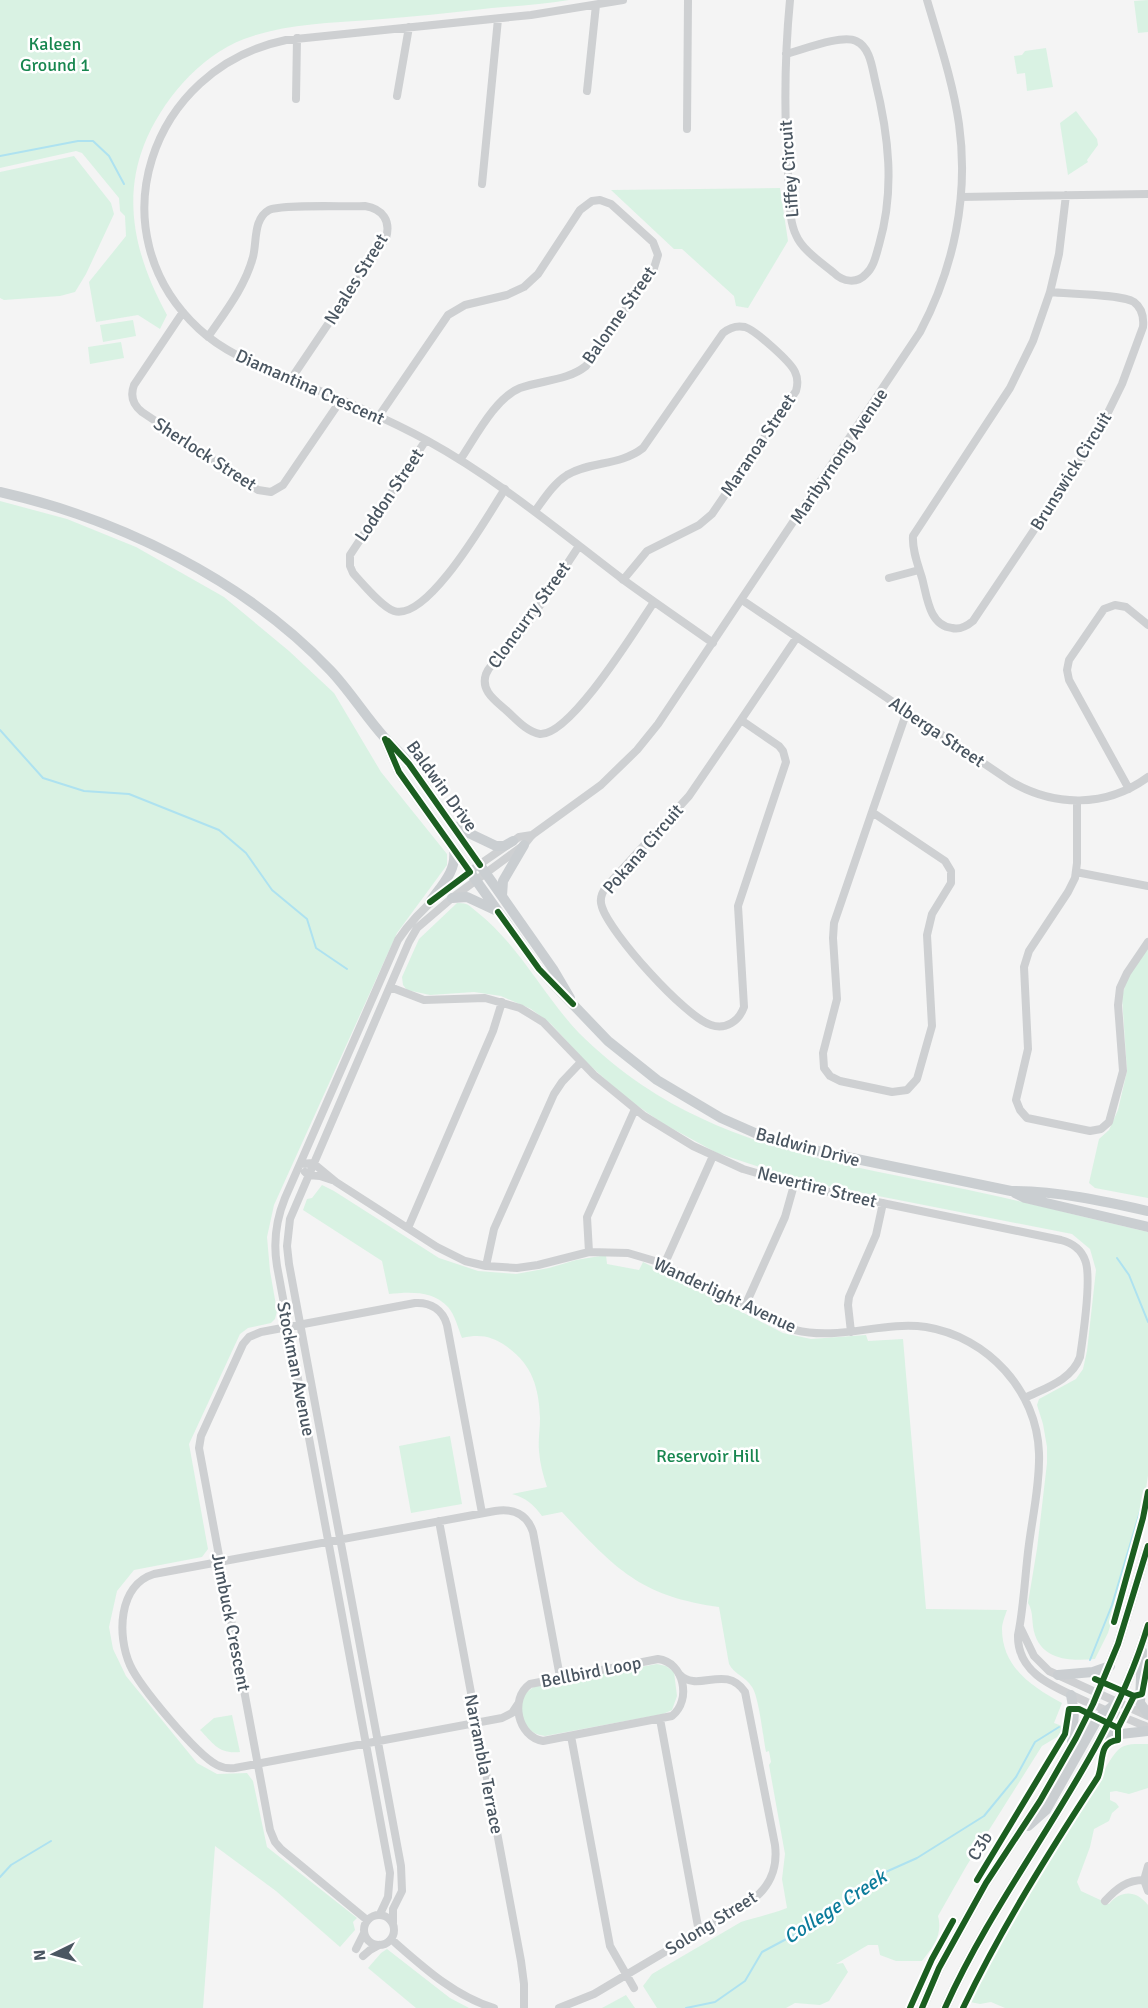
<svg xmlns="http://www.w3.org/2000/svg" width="1148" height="2008" viewBox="0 0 1148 2008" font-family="Signika,sans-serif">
	<rect width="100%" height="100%" fill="#f4f4f4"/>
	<!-- green -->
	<path fill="#d9f2e3" d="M0 0H569C544 4 518 6 492 8 451 13 411 17 370 20 328 23 284 24 244 39 199 56 161 102 144 145 121 204 138 262 167 315L160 329 138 315 96 322 89 282 126 236 125 216 120 211 119 198 82 153 76 151 0 168Z
		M1148 0V32L1138 33 1134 1Z
		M1046 48 1053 87 1027 91 1025 73 1017 74 1014 56 1022 55 1025 51Z
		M1076 111 1097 139 1098 145 1087 160 1088 162 1068 175 1060 123Z
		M74 156 111 203 114 214 86 274 75 292 60 296 4 300 0 298V172Z
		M780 188 788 241 748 308 736 306 734 296 682 249H674L611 190Z
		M133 320 136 336 103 342 100 325Z
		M121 342 124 358 90 364 88 347Z
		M0 501 67 519 136 547 224 597 289 651 334 693 381 772 447 854V865L397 933 274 1205 267 1237 270 1271 277 1311 275 1319 271 1323 248 1328 240 1334 189 1444 208 1549 202 1557 134 1570 117 1591 109 1627 113 1649 126 1676 197 1763 217 1774 247 1773 253 1781 267 1847 357 1918 353 1922 355 1930 340 1947 276 1891 215 1846 203 2008H0Z
		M457 903C460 903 464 903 466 904 470 905 474 910 477 912 519 945 543 995 579 1033 598 1052 620 1070 642 1085 736 1148 841 1164 949 1186 1016 1199 1082 1217 1148 1232V1476L1142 1513 1129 1562 1108 1633 1095 1659C1072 1661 1044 1661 1035 1635 1031 1624 1034 1612 1028 1603L1037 1549 1047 1463V1447L1043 1424 1037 1405 1039 1399 1076 1379 1083 1369 1087 1351 1096 1270 1090 1249 1072 1234 802 1181 717 1153 662 1123 625 1097 585 1061 551 1024 531 1009 501 996 474 992 430 995 407 990 403 985 402 977 419 939Z
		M1148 948V1198L1095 1188 1089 1183 1099 1139 1109 1130 1118 1110 1127 1071 1122 997 1127 978Z
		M322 1185 334 1191 439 1258 478 1271 516 1274 549 1268 576 1260 606 1255 607 1264 639 1270 643 1262 783 1333 811 1339 866 1335 868 1341 903 1339 926 1609 1007 1610C1005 1616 1002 1623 1002 1629 1002 1667 1032 1687 1062 1703L1054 1723 1062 1726 1064 1730 1062 1734 1042 1746 967 1865 938 1916C943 1935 933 1947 922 1961H896L880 1955 878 1945H868L836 1964 843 1963 848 1972 829 2001 820 2005 795 2003 786 2008H657L643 1986 652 1974 741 1922C758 1916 770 1915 787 1908L782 1879 785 1854 769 1765 771 1762 769 1751 766 1752C763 1737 759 1697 752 1687 745 1676 735 1675 729 1664L719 1607C639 1596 615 1568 562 1512L542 1516C533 1504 526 1498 512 1494L547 1487C543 1475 540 1464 539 1451 538 1440 540 1429 540 1418 539 1387 532 1364 506 1346 491 1336 480 1334 462 1338 458 1328 455 1315 448 1307 433 1290 408 1292 389 1294L382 1261 303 1210 307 1199 312 1198Z
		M450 1436 462 1504 411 1513 399 1446Z
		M657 1664 666 1666 674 1672 677 1696 672 1710 663 1714 545 1736C526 1734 513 1714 524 1696 526 1692 531 1689 535 1686Z
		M232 1715 240 1752C218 1754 214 1744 200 1730L214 1718Z
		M1140 1744H1148V1788L1129 1794 1116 1791 1110 1792V1800L1116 1803 1119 1807 1112 1813 1109 1821 1094 1829 1090 1847 1077 1882 1081 1891 1109 1904C1121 1890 1136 1890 1148 1905V2008H1005L991 2002 980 2004 970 2002V1999C1004 1929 1045 1860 1089 1796 1100 1781 1106 1763 1118 1750 1124 1744 1133 1744 1140 1744Z
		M387 1949 450 1998 469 2008H416L368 1968 381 1953Z
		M626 1995 635 2008H602Z"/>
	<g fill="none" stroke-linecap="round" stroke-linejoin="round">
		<!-- stream -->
		<path stroke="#aee2f0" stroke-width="2" d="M0 156 78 141H93L109 156 124 184
			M0 730 43 778 84 791 129 794 219 830 246 853 272 890 307 919 316 948 347 969
			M1117 1258 1129 1275 1148 1322
			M1090 1660 1112 1605 1142 1505
			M0 1877 11 1865 51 1841
			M686 2008 715 2002 745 1981 762 1952 807 1928 846 1901 870 1879 917 1858 984 1816 1016 1777 1035 1742 1059 1727"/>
		<!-- minor -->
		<path stroke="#ced0d2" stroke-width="8" d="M623 0 531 15 286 40C150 68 94 232 199 329 227 355 263 367 298 382 342 400 386 418 428 441 497 479 558 530 621 578 651 600 682 621 713 643
			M786 54C802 50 842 34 856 41 870 47 872 67 875 80 889 136 895 190 879 245 876 255 874 267 866 274 857 284 843 282 834 273 822 263 802 250 796 235 789 221 790 201 789 186 784 124 784 62 790 0
			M587 91 596 5
			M397 96 409 27
			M296 99 297 38
			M687 129 688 0
			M482 184 498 19
			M961 197 1148 194
			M1050 292 1033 341 1010 388 913 536C912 550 918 565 922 578 927 596 929 626 952 628 960 630 967 626 973 621L1095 439 1122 384 1143 327C1144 317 1142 308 1134 302 1122 294 1067 294 1050 292L1059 254 1066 195
			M183 312 134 385C130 396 133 405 142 412L258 490 271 492 283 485 341 400
			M208 337C225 312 245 287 253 257 257 242 253 219 269 210 280 204 348 207 365 206 383 209 391 221 386 238L291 379
			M379 416 448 315 465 305 507 295 524 287 538 274 580 210 592 201 600 200 611 204 653 242 658 255 654 268 586 366C567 381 542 380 520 388 495 398 475 438 460 460
			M426 440 350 555V566L353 573C362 583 382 607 394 611 428 622 488 515 505 489
			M535 511C544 499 553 484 567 475 590 461 620 466 643 448L723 333C729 328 736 325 745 327 755 330 791 362 795 372 798 378 798 384 796 391L712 514 699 525 647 551 623 580
			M579 546C558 577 539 610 515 640 507 651 491 661 486 674 480 691 496 701 507 711 516 719 527 732 540 734 571 736 637 627 654 602
			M889 578 919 570
			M742 600 1010 781C1054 807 1106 808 1148 777
			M741 720 689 796 607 886C602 892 599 899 602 907 610 933 685 1017 711 1025 726 1030 739 1021 744 1007L738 906 786 762 783 751 779 746 741 720 797 637
			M1129 789 1069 680 1067 670 1069 660 1104 609 1115 605 1126 607 1148 625
			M1077 801V863L1075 878 1068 892 1029 951 1024 967 1028 1049 1016 1100 1020 1110 1027 1118 1090 1131 1101 1129 1109 1122 1123 1071 1118 1005 1120 988 1127 973 1148 942
			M872 812 834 923 833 938 837 999 823 1053 824 1068 830 1076 840 1081 892 1092 907 1090 917 1079 932 1026 927 935 932 914 951 883V871L945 861 872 812 907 711
			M1076 872 1148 886
			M390 987 424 1000 485 998 520 1008 543 1022 594 1075 644 1116 693 1146 743 1169 805 1187 1061 1240C1072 1243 1081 1249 1085 1260 1092 1276 1083 1337 1080 1357 1072 1380 1045 1388 1025 1398
			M300 1164 313 1163 336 1182 437 1247 465 1261 486 1266 517 1268 538 1265 589 1252 628 1253 655 1261 795 1330C839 1341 882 1321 926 1327 988 1337 1037 1391 1039 1453 1040 1483 1033 1514 1029 1544 1025 1573 1024 1607 1018 1635 1017 1675 1057 1688 1087 1702 1107 1711 1128 1719 1148 1727
			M305 1172 308 1175 320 1176 332 1180
			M408 1228 493 1031 502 1002
			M589 1252 587 1217 635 1109
			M664 1265 713 1156
			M486 1266 494 1229 554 1094 562 1082 581 1062
			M745 1306 785 1217 794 1185
			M851 1332 848 1305 849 1297 876 1235 883 1203
			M439 1521 521 1961 524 1984V2008
			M1020 1627 1034 1656 1049 1671 1148 1716
			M658 1659C684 1662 692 1700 672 1716L543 1741C518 1737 509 1699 530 1684Z
			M518 1704 512 1713 502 1718 235 1768C228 1769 223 1768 217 1765 196 1754 140 1687 130 1665 117 1636 118 1585 154 1574L495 1511C513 1508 527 1514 533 1532L560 1677
			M660 1719 699 1932
			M571 1736 610 1946 634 1988
			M1148 1866 1144 1880 1148 1891
			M1105 1901C1117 1888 1127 1880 1144 1880
			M380 1914 388 1897 390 1873 277 1266C273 1242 276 1220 285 1198L398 940C427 896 476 868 519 837L532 835
			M364 1930a15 15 0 1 1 30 0a15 15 0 1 1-30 0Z
			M367 1920 281 1849 275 1842 270 1830 199 1448 201 1436 243 1344 249 1337 261 1332 415 1303C431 1302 443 1310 447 1325L482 1513
			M393 1923V1909L402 1891 401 1866 289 1264 287 1246 290 1219 409 942 417 928 452 898 524 845 532 835 601 785 637 750 658 724 920 332C954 268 969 196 959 124 953 82 939 41 927 0
			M391 1939C422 1966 454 1996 494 2008
			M356 1949 364 1933
			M363 1956 370 1950 379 1945
			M559 2008 594 1994 749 1902C769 1889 778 1869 775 1845L745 1692C725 1663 698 1694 679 1674"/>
		<!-- major -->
		<path stroke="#caced1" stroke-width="10" d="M0 492C119 519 245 580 330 670 350 691 365 716 384 737 392 746 402 754 409 764L553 969 570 998
			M385 739 399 772 539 969 608 1041 657 1080 721 1118 755 1133 789 1145 1011 1191C1058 1191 1103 1201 1148 1211
			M454 826 496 846H504L513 841
			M502 896 503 881 524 845
			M452 898 467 897 495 910
			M430 902C441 886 457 871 454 850
			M1015 1193 1025 1198 1148 1227
			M1142 1651 1140 1703 1148 1714
			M1058 1675 1093 1672 1110 1666
			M1071 1695 1074 1712 1072 1742
			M1103 1736 1148 1731
			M1028 1826 1046 1810 1098 1718 1118 1702
			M922 2008 939 1968 986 1883 1040 1801 1076 1738 1093 1704 1118 1644 1148 1546
			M945 2008C1004 1876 1106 1765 1148 1625"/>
		<defs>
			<path id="cycleway" d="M385 739 399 772 470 872 430 902
				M388 741 409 764 480 865
				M498 912 539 969 573 1004
				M1114 1622 1143 1518 1148 1492
				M1095 1679 1134 1696 1142 1694 1148 1662
				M977 1880 1065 1734 1069 1709H1079L1118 1728
				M910 2008 932 1959 953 1921
				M922 2008 939 1968 986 1883 1040 1801 1076 1738 1093 1704 1118 1644 1148 1546
				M945 2008C1004 1876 1106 1765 1148 1625
				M963 2008C1002 1927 1049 1852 1098 1777 1104 1762 1098 1742 1118 1740V1728L1134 1696"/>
		</defs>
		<!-- cycleway casing -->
		<use href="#cycleway" stroke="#fff" stroke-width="10"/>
		<!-- cycleway -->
		<use href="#cycleway" stroke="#1b5e20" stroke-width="6"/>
	</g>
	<g text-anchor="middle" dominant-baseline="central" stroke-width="5" stroke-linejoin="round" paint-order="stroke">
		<!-- park labels -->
		<g font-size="18" fill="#17864f" stroke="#fff">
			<text x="55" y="44">Kaleen<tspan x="55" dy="21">Ground 1</tspan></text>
			<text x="708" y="1456">Reservoir Hill</text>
		</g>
		<!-- street labels -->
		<g font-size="18" fill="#4a5661" stroke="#fff">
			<text transform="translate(789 169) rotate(-94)">Liffey Circuit</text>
			<text transform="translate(356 279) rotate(-58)">Neales Street</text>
			<text transform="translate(619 315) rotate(-55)">Balonne Street</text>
			<text transform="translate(310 387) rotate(24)">Diamantina Crescent</text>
			<text transform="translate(758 445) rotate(-56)">Maranoa Street</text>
			<text transform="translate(205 454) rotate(33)">Sherlock Street</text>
			<text transform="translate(839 456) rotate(-56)">Maribyrnong Avenue</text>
			<text transform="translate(1071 471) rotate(-58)">Brunswick Circuit</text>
			<text transform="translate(389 495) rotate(-56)">Loddon Street</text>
			<text transform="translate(529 615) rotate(-54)">Cloncurry Street</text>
			<text transform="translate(937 732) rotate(34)">Alberga Street</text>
			<text transform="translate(442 786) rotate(54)">Baldwin Drive</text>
			<text transform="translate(643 849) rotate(-49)">Pokana Circuit</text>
			<text transform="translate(808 1147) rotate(15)">Baldwin Drive</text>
			<text transform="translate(817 1187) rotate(14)">Nevertire Street</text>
			<text transform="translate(725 1295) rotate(25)">Wanderlight Avenue</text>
			<text transform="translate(296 1369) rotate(79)">Stockman Avenue</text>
			<text transform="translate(231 1622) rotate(79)">Jumbuck Crescent</text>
			<text transform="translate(591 1672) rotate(-11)">Bellbird Loop</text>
			<text transform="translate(484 1764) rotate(79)">Narrambla Terrace</text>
			<text transform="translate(980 1846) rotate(-58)">C3b</text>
			<text transform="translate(711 1923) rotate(-32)">Solong Street</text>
		</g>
		<!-- water labels -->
		<g font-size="20" font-style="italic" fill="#0c7c9b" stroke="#fff">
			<text transform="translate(835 1907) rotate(-33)">College Creek</text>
		</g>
	</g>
	<!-- north arrow -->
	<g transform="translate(54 1954) rotate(265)" stroke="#ffffff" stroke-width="4.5" paint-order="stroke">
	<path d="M0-4.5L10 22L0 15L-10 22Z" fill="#4a5661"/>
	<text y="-9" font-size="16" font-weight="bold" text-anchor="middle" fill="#4a5661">N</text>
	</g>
</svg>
